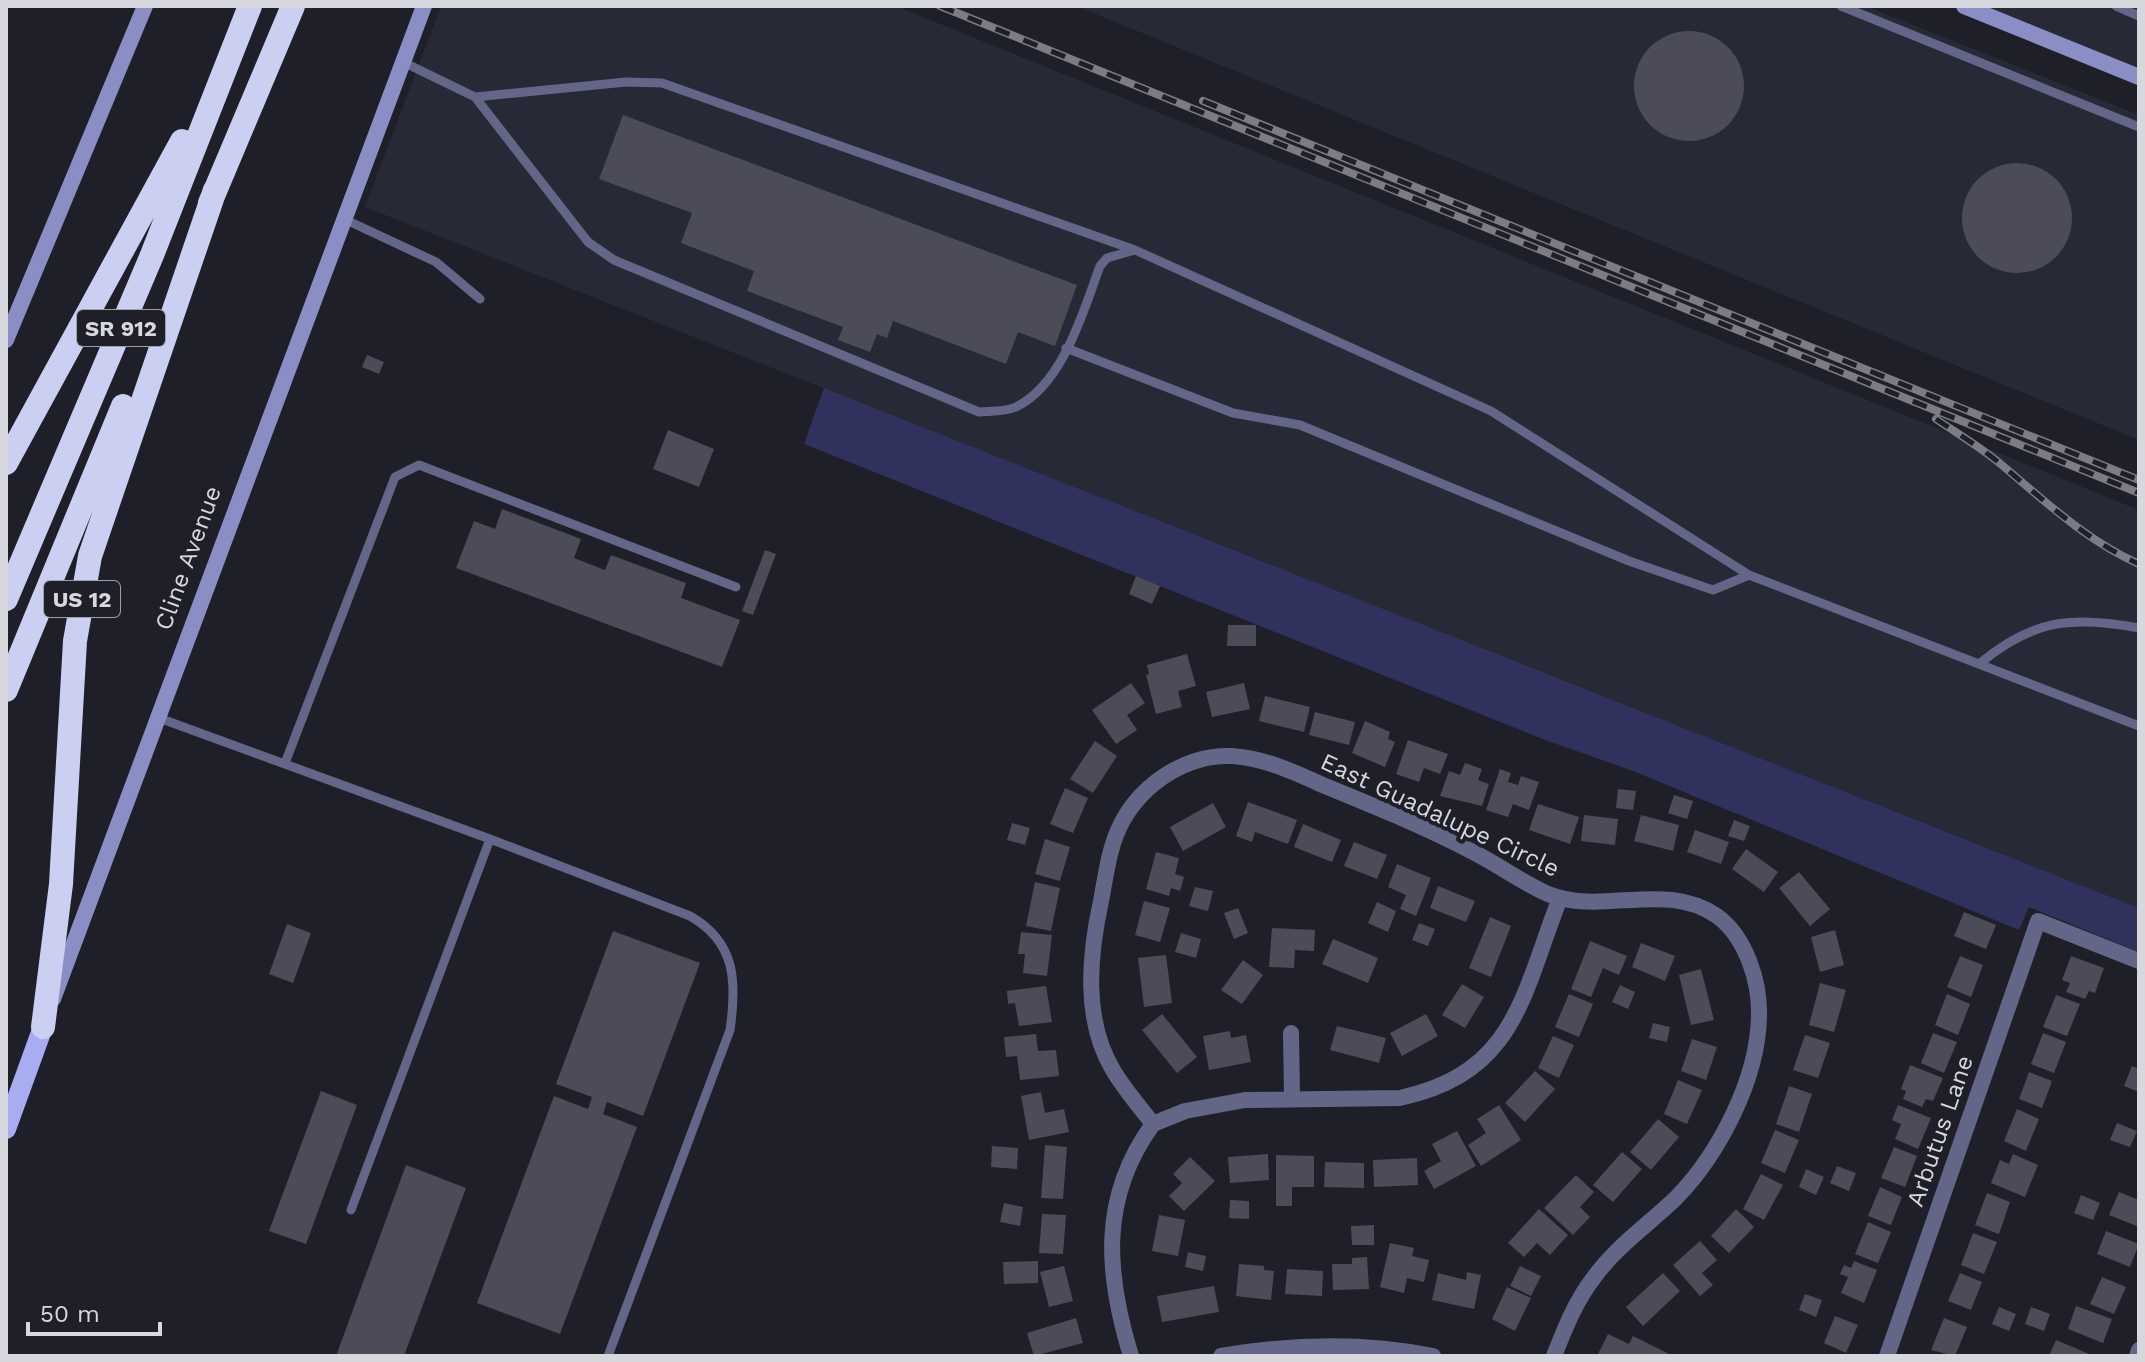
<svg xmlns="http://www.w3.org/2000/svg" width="2145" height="1362" viewBox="0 0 2145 1362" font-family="'Work Sans',sans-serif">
	<rect width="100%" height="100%" fill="#1e1f29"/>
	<!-- built -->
	<path fill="#272937" d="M441 6H896L2139 510V908L365 207Z
		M1076 6H1866L2139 115V440Z
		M1964 6H2139V77Z"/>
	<!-- green -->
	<path fill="#30315c" d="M824 388 2139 908V952L2029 907 2019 930 1633 771 1548 741 804 444Z"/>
	<!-- building -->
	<path fill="#4b4c57" d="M1634 86a55 55 0 1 1 110 0a55 55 0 1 1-110 0Z
		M623 115 1077 285 1055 346 1018 332 1006 364 893 321 887 338 877 334 870 352 838 340 843 327 747 291 754 271 681 243 692 213 599 179Z
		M1962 218a55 55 0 1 1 110 0a55 55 0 1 1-110 0Z
		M367 355 384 362 379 374 362 367Z
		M668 430 714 449 699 487 653 469Z
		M502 509 581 539 574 558 605 570 611 555 686 583 681 598 740 620 722 667 456 568 474 521 495 529Z
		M765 550 776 554 753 615 742 611Z
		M1136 576 1160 586 1152 604 1129 594Z
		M1228 625H1256V646H1227Z
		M1187 654 1196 686 1178 691 1182 707 1156 714 1146 675 1149 674 1147 665Z
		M1131 683 1145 703 1127 715 1137 730 1116 744 1092 710Z
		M1244 683 1250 709 1212 717 1206 692Z
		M1265 696 1310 707 1304 732 1259 721Z
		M1315 712 1355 722 1349 745 1309 735Z
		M1365 721 1390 732 1388 739 1395 742 1385 767 1352 753Z
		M1408 740 1448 754 1440 774 1424 768 1419 782 1396 774Z
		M1095 741 1117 756 1093 793 1070 779Z
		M1465 763 1482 769 1478 780 1489 784 1482 806 1440 796 1449 771 1460 775Z
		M1500 769 1511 773 1508 782 1518 785 1521 776 1539 782 1529 810 1513 804 1508 817 1486 810Z
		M1065 788 1088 798 1073 833 1050 824Z
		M1618 789 1636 791 1633 810 1616 808Z
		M1674 795 1693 801 1687 819 1668 813Z
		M1248 802 1297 820 1288 844 1255 832 1252 842 1236 836Z
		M1213 803 1226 827 1183 851 1170 827Z
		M1538 804 1579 817 1570 844 1529 830Z
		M1584 815 1618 819 1615 845 1581 841Z
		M1641 815 1679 825 1673 851 1634 841Z
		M1734 820 1750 826 1744 841 1728 836Z
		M1012 823 1030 828 1025 845 1007 840Z
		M1303 824 1341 840 1332 862 1294 847Z
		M1695 830 1729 842 1721 864 1687 852Z
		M1045 839 1070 847 1060 881 1035 874Z
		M1354 842 1387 855 1377 879 1344 866Z
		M1746 849 1778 872 1764 892 1732 869Z
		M1156 852 1179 858 1175 874 1184 877 1180 891 1171 888 1169 896 1146 889Z
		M1397 864 1431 878 1416 916 1400 909 1406 895 1388 887Z
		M1799 872 1830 909 1810 926 1779 888Z
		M1035 882 1060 888 1051 931 1026 926Z
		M1438 886 1475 901 1466 922 1430 908Z
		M1195 887 1213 891 1208 911 1189 906Z
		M1144 901 1170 908 1160 942 1135 935Z
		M1377 902 1396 911 1388 932 1368 923Z
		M1238 908 1248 933 1234 939 1224 913Z
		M1964 912 1996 925 1986 949 1954 936Z
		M1490 917 1511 926 1491 977 1469 968Z
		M1419 923 1435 929 1428 946 1412 940Z
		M287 924 311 933 293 983 269 974Z
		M1272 928 1315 930 1314 951 1295 950 1294 968 1269 967Z
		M1835 930 1844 965 1820 972 1811 937Z
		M613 931 700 963 643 1116 607 1102 603 1114 637 1127 560 1334 477 1303 554 1096 588 1109 592 1097 556 1084Z
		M1021 932 1052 935 1047 976 1023 973 1025 954H1018Z
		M1181 933 1201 939 1196 958 1175 952Z
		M1333 939 1378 958 1368 983 1322 964Z
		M1590 941 1627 956 1619 975 1603 968 1591 997 1571 989Z
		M1641 943 1675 956 1665 981 1632 967Z
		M1166 955 1172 1003 1144 1007 1138 958Z
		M1960 956 1983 965 1971 997 1947 987Z
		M2071 956 2104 968 2095 993 2089 991 2085 999 2066 992 2070 983 2062 980Z
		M1243 960 1263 975 1242 1004 1221 990Z
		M1701 969 1714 1020 1691 1025 1679 975Z
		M1820 983 1846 990 1834 1032 1809 1025Z
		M1462 984 1484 997 1465 1028 1442 1015Z
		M1620 985 1635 992 1628 1009 1612 1002Z
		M1046 986 1052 1022 1019 1026 1015 1003 1008 1004 1007 991Z
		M1569 994 1593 1004 1579 1037 1555 1027Z
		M1947 994 1970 1004 1958 1035 1935 1025Z
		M2056 995 2080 1004 2067 1036 2043 1027Z
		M1162 1014 1197 1057 1177 1073 1142 1030Z
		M1426 1014 1438 1036 1402 1056 1390 1033Z
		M1653 1023 1670 1027 1667 1042 1649 1038Z
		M1337 1026 1386 1038 1379 1063 1330 1050Z
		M1230 1031 1231 1038 1246 1035 1251 1062 1209 1070 1203 1036Z
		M1933 1033 1957 1042 1944 1073 1921 1063Z
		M2043 1033 2066 1042 2054 1073 2031 1064Z
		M1036 1034 1038 1051 1056 1050 1059 1076 1020 1080 1017 1056 1006 1057 1004 1037Z
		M1805 1035 1830 1043 1818 1078 1793 1070Z
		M1553 1036 1574 1045 1559 1078 1538 1068Z
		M1692 1039 1717 1047 1706 1080 1681 1071Z
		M1910 1065 1943 1078 1933 1101 1926 1099 1922 1107 1903 1099 1906 1091 1901 1089Z
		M2132 1066 2139 1069V1092L2124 1086Z
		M1535 1071 1555 1089 1525 1122 1505 1103Z
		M2029 1072 2052 1081 2042 1108 2019 1099Z
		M1678 1080 1702 1090 1687 1124 1664 1114Z
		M1789 1086 1812 1094 1799 1132 1776 1124Z
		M321 1091 357 1105 306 1244 269 1231Z
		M1041 1092 1045 1113 1064 1109 1069 1132 1029 1140 1021 1096Z
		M1499 1105 1521 1140 1481 1166 1468 1145 1486 1133 1477 1119Z
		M1898 1105 1931 1118 1918 1149 1895 1139 1901 1124 1892 1120Z
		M2017 1109 2039 1119 2026 1151 2004 1141Z
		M1658 1119 1679 1137 1651 1170 1630 1152Z
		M2117 1123 2137 1131 2130 1147 2110 1140Z
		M1775 1130 1799 1140 1785 1173 1761 1163Z
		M1457 1131 1476 1166 1434 1189 1424 1171 1441 1161 1432 1144Z
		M1045 1145 1067 1147 1063 1199 1041 1198Z
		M992 1146 1018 1148 1017 1169 991 1167Z
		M1894 1147 1917 1156 1905 1187 1881 1178Z
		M1622 1152 1642 1169 1613 1202 1593 1185Z
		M1268 1154 1269 1180 1230 1183 1228 1157Z
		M2013 1154 2038 1165 2025 1197 1991 1183 2000 1160 2009 1164Z
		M1276 1155 1314 1156V1187H1292V1206H1276Z
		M1190 1157 1215 1181 1184 1211 1169 1196 1182 1183 1173 1174Z
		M1417 1158 1418 1185 1374 1187 1373 1160Z
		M1325 1162 1364 1163V1188L1324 1187Z
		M406 1165 466 1188 404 1356H336Z
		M1837 1166 1856 1173 1849 1191 1830 1183Z
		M1806 1169 1824 1177 1816 1195 1799 1187Z
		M1761 1174 1783 1185 1764 1220 1743 1209Z
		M1576 1175 1594 1192 1580 1207 1590 1217 1573 1235 1544 1208Z
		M1880 1187 1902 1197 1891 1225 1868 1216Z
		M2119 1192 2139 1200V1227L2109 1215Z
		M1987 1193 2010 1202 1999 1234 1975 1225Z
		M2081 1195 2100 1203 2093 1220 2074 1213Z
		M1230 1200 1249 1201V1219L1229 1218Z
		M1004 1203 1023 1207 1020 1226 1000 1222Z
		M1539 1209 1568 1235 1550 1255 1537 1243 1524 1257 1508 1243Z
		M1736 1209 1754 1227 1729 1253 1711 1236Z
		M1042 1214 1066 1215 1063 1254 1039 1253Z
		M1159 1215 1185 1220 1178 1256 1152 1251Z
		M1868 1222 1891 1232 1878 1263 1855 1254Z
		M1374 1225V1245H1352L1351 1226Z
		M2106 1231 2139 1244 2130 1267 2097 1254Z
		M1973 1233 1997 1242 1984 1274 1961 1265Z
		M1700 1241 1717 1260 1702 1273 1713 1285 1700 1296 1673 1265Z
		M1390 1243 1414 1248 1412 1256 1429 1260 1424 1282 1407 1278 1404 1293 1380 1287Z
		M1188 1252 1206 1256 1203 1271 1185 1267Z
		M1367 1257 1369 1289 1333 1290 1332 1264H1352V1258Z
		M1038 1261V1283L1004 1284 1003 1262Z
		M1854 1261 1877 1270 1864 1303 1841 1293 1848 1277 1840 1274 1844 1265 1851 1268Z
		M1239 1264 1264 1266V1270L1274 1271 1271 1300 1236 1296Z
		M1064 1266 1073 1301 1049 1307 1040 1272Z
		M1520 1266 1541 1276 1531 1296 1510 1286Z
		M1287 1269 1323 1271 1322 1296 1285 1294Z
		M1467 1272 1481 1275 1474 1309 1432 1300 1438 1273 1466 1280Z
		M1663 1273 1680 1291 1643 1326 1626 1307Z
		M1960 1273 1982 1282 1971 1310 1948 1301Z
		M2102 1277 2126 1287 2114 1314 2090 1304Z
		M1214 1286 1219 1312 1162 1322 1157 1296Z
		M1507 1287 1531 1298 1515 1331 1492 1319Z
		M1805 1294 1822 1300 1816 1317 1799 1310Z
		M2076 1306 2112 1319 2103 1343 2068 1329Z
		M1999 1307 2016 1314 2009 1331 1992 1324Z
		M2031 1307 2050 1314 2044 1331 2025 1324Z
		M1835 1316 1858 1325 1846 1353 1824 1343Z
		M1076 1318 1083 1343 1034 1356 1027 1333Z
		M1944 1318 1967 1327 1955 1356 1931 1350Z
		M1608 1334 1629 1344 1633 1336 1673 1356H1597Z
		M2056 1340 2094 1356H2049Z"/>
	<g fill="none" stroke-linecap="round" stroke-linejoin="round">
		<!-- lane -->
		<path stroke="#636687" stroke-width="9" d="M1841 6 2139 127
			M2116 6 2139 16
			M403 62 475 97 626 82 662 83 1135 250 1491 411 1749 575 2139 726
			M475 97 588 242 614 260 979 412C990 411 1005 412 1016 407 1063 384 1083 312 1100 266L1107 258 1135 250
			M344 219 436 262 480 299
			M1066 348 1233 413 1300 425 1629 561 1713 590 1749 575
			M1979 664C2032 620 2071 615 2139 628
			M159 718 490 839 351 1210
			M285 763 395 477 419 465 736 587
			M490 839 690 916C736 942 737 982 730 1030L608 1356"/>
		<!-- street -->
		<path stroke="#636687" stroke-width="16" d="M1291 1033 1292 1098
			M1153 1124C1140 1107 1124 1089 1113 1070 1083 1020 1089 956 1101 901 1106 875 1109 846 1122 822 1143 783 1187 754 1232 756 1265 758 1296 773 1325 786 1374 806 1423 826 1469 850 1496 863 1521 882 1548 894 1602 916 1665 880 1717 916 1746 937 1760 982 1759 1016 1758 1079 1719 1154 1676 1198 1649 1224 1617 1246 1595 1276 1576 1300 1565 1328 1554 1356
			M1131 1356C1106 1274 1099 1198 1153 1124L1185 1111 1245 1100 1400 1098C1516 1073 1522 995 1560 898
			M1221 1356C1291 1344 1363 1342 1433 1356
			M1887 1356 2038 921 2139 961
			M2137 1356 2139 1350"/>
		<!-- secondary -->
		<path stroke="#8a8ec4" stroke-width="16" d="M1964 6 2139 77
			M6 340 145 6
			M53 999 424 6"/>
		<!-- primary -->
		<path stroke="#a8adf2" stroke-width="20" d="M6 1129 43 1027"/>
		<!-- highway -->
		<path stroke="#cbcff1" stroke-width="24" d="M210 203 293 6
			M6 463 182 141
			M6 599 152 255 250 6
			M6 690 123 406
			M43 1027 61 884 75 641 90 556 215 190"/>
		<defs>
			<path id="rail" d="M940 6 2139 493
				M1203 101 2139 480
				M1936 419C1958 434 1982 448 2003 466 2047 503 2086 540 2139 564"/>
		</defs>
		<!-- rail casing -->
		<use href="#rail" stroke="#7b7c84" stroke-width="8"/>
		<!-- rail -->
		<use href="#rail" stroke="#1e1f29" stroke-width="5" stroke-dasharray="15" stroke-linecap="butt"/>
	</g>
	<g text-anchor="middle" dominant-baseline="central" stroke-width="8" stroke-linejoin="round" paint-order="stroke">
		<!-- shield labels -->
		<g fill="#1e1f29" stroke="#a0a0a8" stroke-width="2">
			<rect x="77" y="310" width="88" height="36" rx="6"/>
			<rect x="44" y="581" width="76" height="36" rx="6"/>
		</g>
		<g font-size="22" font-weight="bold" fill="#d7d8de">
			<text x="121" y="328">SR 912</text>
			<text x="82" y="599">US 12</text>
		</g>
		<!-- street labels -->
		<g font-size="24" fill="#d7d8de" stroke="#1e1f29">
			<text transform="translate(188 558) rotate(-70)">Cline Avenue</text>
			<text transform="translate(1440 815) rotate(25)">East Guadalupe Circle</text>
			<text transform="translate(1940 1131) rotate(-71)">Arbutus Lane</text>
		</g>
	</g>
	<!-- border -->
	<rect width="2145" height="1362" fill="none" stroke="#d7d8de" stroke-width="16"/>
	<!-- scale -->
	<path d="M28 1322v12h132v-12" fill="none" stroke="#d7d8de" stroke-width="4"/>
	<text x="40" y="1322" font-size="24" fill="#d7d8de" stroke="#1e1f29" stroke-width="6" paint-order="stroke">50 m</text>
</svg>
